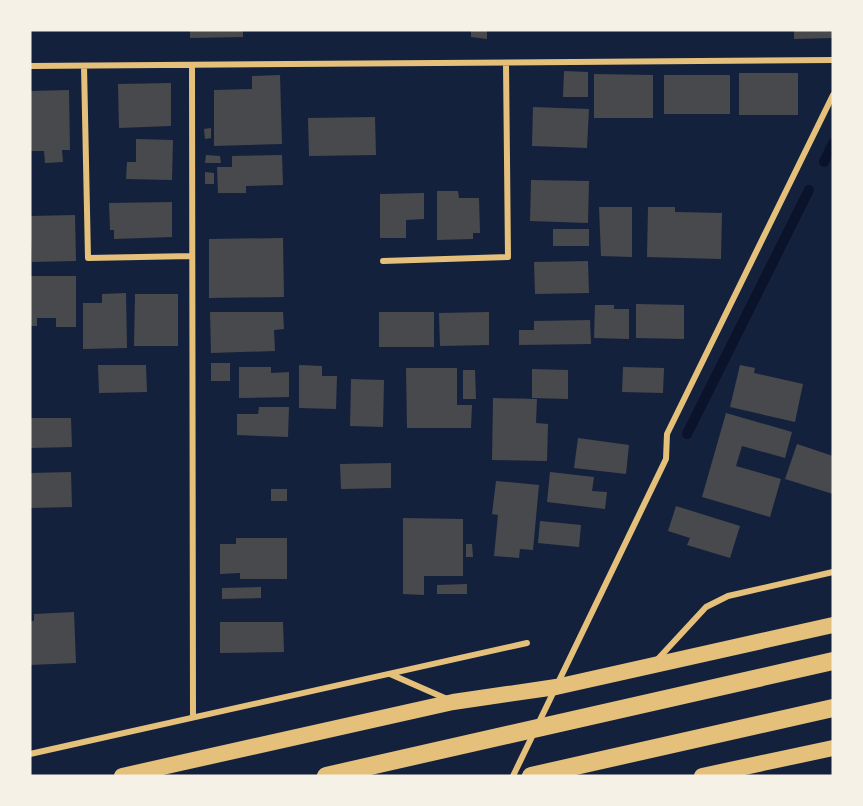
<svg xmlns="http://www.w3.org/2000/svg" width="863" height="806" viewBox="0 0 863 806" font-family="'Space Grotesk',sans-serif">
	<rect width="100%" height="100%" fill="#14213d"/>
	<g fill="none" stroke-linecap="round" stroke-linejoin="round">
		<!-- stream -->
		<path stroke="#0b132b" stroke-width="10" d="M824 162 833 143
			M687 434 809 190"/>
	</g>
	<!-- building -->
	<path fill="#48494c" d="M190 30H243V37L190 38Z
		M471 30H487V39L471 37Z
		M794 30H833V38L794 39Z
		M564 71 588 72V97H563Z
		M739 73H798V115H739Z
		M594 74 653 75V118H594Z
		M280 75 282 144 214 146V90L252 89V76Z
		M664 75H730V114H664Z
		M171 83V126L119 128 118 84Z
		M69 90 70 150H62L63 162 45 163 44 151H30V91Z
		M533 107 589 109 587 148 532 146Z
		M375 117 376 155 309 156 308 118Z
		M211 128V138L205 139 204 129Z
		M136 139 173 140 172 180 126 179 127 162H136Z
		M206 155 220 156 221 163H205Z
		M282 155 283 185 246 186V193H218L217 167H232V156Z
		M205 172 214 173V184H205Z
		M531 180 589 181 588 223 530 221Z
		M437 191H458L459 198H479L480 233H473V239L437 240Z
		M424 193V219L406 220V238H380V194Z
		M172 202V237L114 239V230H110L109 203Z
		M599 207H632V257L601 256Z
		M648 207H675V212L722 213 721 259 647 257Z
		M75 215 76 261 32 262 30 216Z
		M553 229H589V246H553Z
		M283 238 284 297 209 298V239Z
		M588 261 589 293 535 294 534 262Z
		M30 276H76V327H56V318H37V326H30Z
		M126 293 127 348 83 349V303H102V294Z
		M135 294H178V346H134Z
		M636 304 684 305V339L636 338Z
		M595 305H614V309H629V339L594 338Z
		M210 312H283L284 329 274 330 275 351 211 353Z
		M379 312H434V347H379Z
		M489 312V345L440 346 439 313Z
		M590 320 591 344 519 345V330H534V321Z
		M211 363H230V381H211Z
		M98 365H146L147 392 99 393Z
		M299 365 322 366V376H337L336 409 299 408Z
		M740 365 755 368 754 373 803 384 795 422 730 407Z
		M239 367H271V373L289 372V397L239 398Z
		M623 367 664 368 663 393 622 392Z
		M406 368H457V405H472L471 428H407Z
		M532 369 568 370V399L532 398Z
		M463 370H475L476 399H463Z
		M351 379 384 380 383 427 350 426Z
		M493 398 537 399 536 423 548 424 547 461 492 460Z
		M259 407H289L288 437 237 435V414H258Z
		M726 413 792 432 785 458 742 446 736 466 781 479 770 517 702 497Z
		M30 418H71L72 447 30 448Z
		M578 438 629 445 626 474 574 468Z
		M797 444 833 456V494L785 479Z
		M391 463V488L341 489 340 464Z
		M71 472 72 507 30 508V473Z
		M550 472 594 477 592 491 607 492 605 509 547 502Z
		M496 481 539 485 533 550 520 549 519 558 494 556 498 515 492 514Z
		M271 489H287V501H271Z
		M676 506 740 526 730 558 687 545 690 538 668 531Z
		M403 518 463 519V576H424V595L403 594Z
		M540 521 581 525 579 547 538 543Z
		M236 538H287V579H240V573L220 574V544H236Z
		M466 544H472L473 557H466Z
		M467 584V594H437V585Z
		M261 587V598L222 599V588Z
		M74 612 76 663 30 665V621H34V614Z
		M220 622H283L284 652 220 653Z"/>
	<g fill="none" stroke-linecap="round" stroke-linejoin="round">
		<!-- minor -->
		<path stroke="#e5c07b" stroke-width="6" d="M192 65 193 717
			M30 66 833 60
			M84 66 88 258 192 256
			M383 261 508 257 506 63
			M657 660 706 607 728 596 833 572
			M390 674 447 699
			M30 754 527 643
			M513 776 666 459 667 434 833 95"/>
		<!-- trunk -->
		<path stroke="#e5c07b" stroke-width="16" d="M122 776 453 702 556 687 833 625
			M702 776 833 748"/>
		<!-- motorway -->
		<path stroke="#e5c07b" stroke-width="18" d="M326 776 833 661
			M531 776 833 708"/>
	</g>
	<!-- border -->
	<rect width="863" height="806" fill="none" stroke="#f6f1e7" stroke-width="63"/>
</svg>
